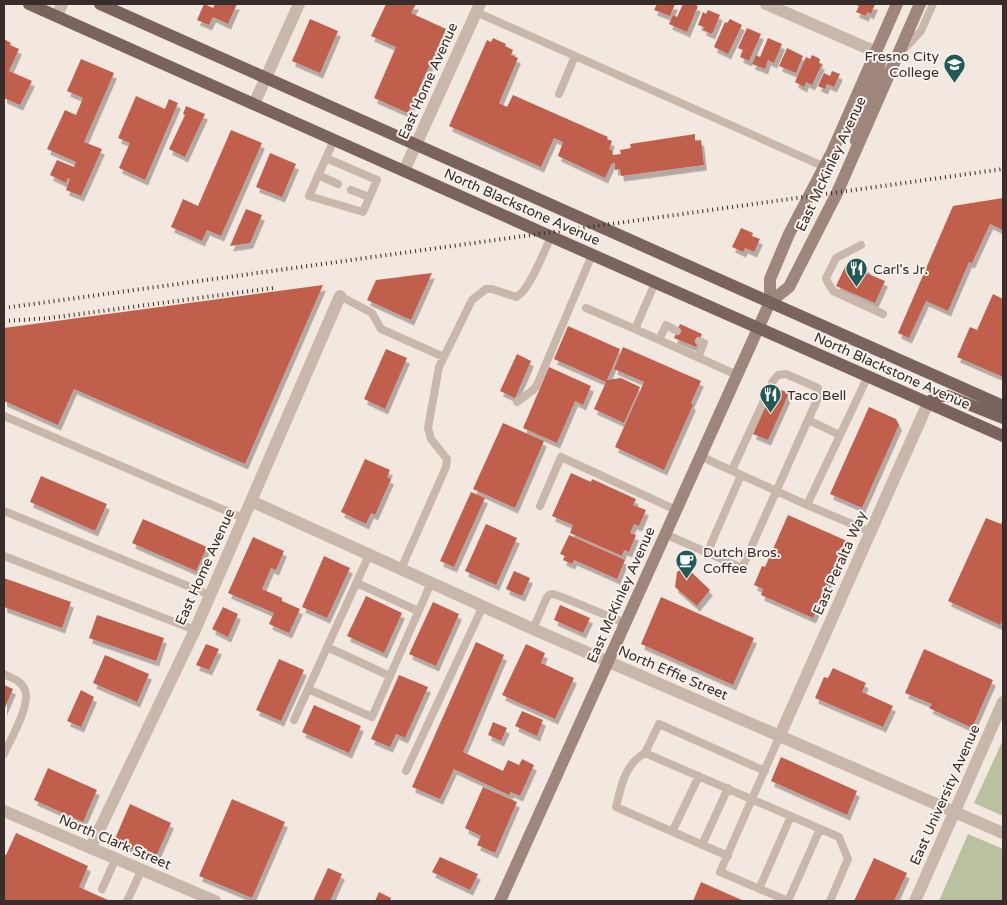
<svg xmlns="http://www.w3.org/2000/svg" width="1007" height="905" viewBox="0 0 1007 905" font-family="'Varela Round',sans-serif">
	<defs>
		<filter id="shadow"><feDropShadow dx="3" dy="5.5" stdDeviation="0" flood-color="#0004"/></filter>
	</defs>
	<rect width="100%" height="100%" fill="#f2e8df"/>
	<!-- green -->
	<path fill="#b9c1a0" d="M1003 740V816L974 803Z
		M968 834 1003 849V901H939Z"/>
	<!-- building -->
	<path fill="#c15f4e" filter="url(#shadow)" d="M204 4 213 8 215 4H237L228 24 213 17 209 25 197 20Z
		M386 4H416L411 13 446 29 408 113 374 98 396 47 371 36Z
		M657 4H675L670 16 654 10Z
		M683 4H693L698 6 687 32 669 24 673 15 677 17Z
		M854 4H875L871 14 867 12 866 16 856 12 859 6Z
		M708 10 720 15 712 34 703 30 704 27 698 25 703 12 706 14Z
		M310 19 338 31 320 73 292 61Z
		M730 19 742 25 728 54 714 47 725 22 727 23Z
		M747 28 761 34 749 61 740 57 743 50 738 48Z
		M493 38 506 44 505 46 513 50 511 55 518 58 499 103 507 107 513 95 608 137 607 139 612 141 609 149 612 150 613 155 621 154 620 150 631 148 630 144 695 134V141L701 140 704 165 621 176 620 169 615 170V163H612L605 178 558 156 563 142 554 138 541 167 449 126 487 40 491 42Z
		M768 38 782 44 774 63 768 60 765 69 752 64 756 55 760 57Z
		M4 39 11 43 10 45 19 49 9 71 32 81 20 105 4 98Z
		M787 48 803 56 796 73 779 66Z
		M812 55 820 59 819 63 822 64 812 85 806 82 804 87 795 82 806 57 810 59Z
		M81 59 114 73 84 142 102 149 81 196 66 190 70 179 68 178 66 183 50 175 57 160 74 167 76 162 47 149 65 110 76 115 83 98 67 91Z
		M832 71 840 74 834 87 827 84 825 89 818 86 824 73 830 76Z
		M136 96 165 109 169 99 178 103 145 180 119 168 130 143 118 138Z
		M186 106 205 114 185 157 169 149 185 115 183 114Z
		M231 130 262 143 221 236 207 230 202 241 171 227 183 199 198 206Z
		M270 153 296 164 282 197 256 187Z
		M1003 198V230L990 224 972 263 969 262 948 311 926 301 909 338 898 333 953 206Z
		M246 209 262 215 250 243 230 246Z
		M741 228 753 233 752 236 760 239 754 252 745 248 743 252 732 247Z
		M847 263 857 267 859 264 868 268 866 273 885 281 875 303 836 286Z
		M432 273 411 320 367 300 376 280Z
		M323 285 245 464 74 389 58 425 4 401V328Z
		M993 294 1003 299V377L957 357 970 327 977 330Z
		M680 324 702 334 696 347 674 338Z
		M568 326 620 349 607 380 621 378 640 387 624 423 594 409 606 382 554 359Z
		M623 347 701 381 691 403 693 405 664 470 615 447 644 382 614 369Z
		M386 349 407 358 385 409 364 399Z
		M517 354 531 361 515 398 500 391Z
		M549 367 591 386 583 405 575 401 557 443 523 428Z
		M773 387 789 393 768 440 753 434Z
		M869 407 896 419 899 425 862 508 830 494Z
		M503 423 544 441 515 508 473 489Z
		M365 459 390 470 387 477 391 479 375 515 371 513 366 524 341 512Z
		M571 473 591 482 592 479 636 499 633 505 646 510 639 526 634 524 630 533 636 535 629 552 624 550 622 556 570 533 573 525 552 516Z
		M41 476 107 504 95 531 30 502Z
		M471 492 485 498 454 567 440 561Z
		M788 515 847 541 813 618 761 595 763 589 754 585 762 566 765 567Z
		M986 518 1001 524 1003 519V619L1000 625 948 601Z
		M143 519 207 547 196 571 132 543Z
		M486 524 517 538 496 585 465 571Z
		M569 535 625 560 617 579 574 560 572 564 563 560 565 556 560 554Z
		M253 537 284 551 276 570 271 568 262 589 282 598V601L300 609 289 633 269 624 274 613 228 593Z
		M324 556 350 568 327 618 302 607Z
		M685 566 710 590 697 606 675 587 677 572Z
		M514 571 530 578 522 596 506 589Z
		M4 578 71 602 62 628 4 607Z
		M366 596 402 613 384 653 347 636Z
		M661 597 754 638 733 685 641 644Z
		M433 602 459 614 436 666 409 654Z
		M560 605 590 618 583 633 554 620Z
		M223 607 238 614 228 637 212 629Z
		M97 615 164 638 156 661 89 638Z
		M476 642 504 655 463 752 503 771 508 760 519 765 522 759 534 765 520 796 511 792 509 795 454 769 440 799 412 787Z
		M206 644 219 649 209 670 196 665Z
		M526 644 545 653 541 663 574 678 555 719 502 695Z
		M924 649 993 680 972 728 929 708 932 704 905 693Z
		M105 655 149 674 137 702 93 683Z
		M279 659 304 670 281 721 256 710Z
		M833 668 866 683 862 692 893 706 883 727 815 698 824 677 828 678Z
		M399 675 428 687 405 738 396 734 390 747 371 739Z
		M4 685 13 689 4 710Z
		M81 690 94 697 81 727 67 721Z
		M314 705 361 726 349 753 302 732Z
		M522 711 543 720 537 736 515 726Z
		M493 722 507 728 501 741 488 735Z
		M781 757 857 791 847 815 771 781Z
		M48 768 97 790 83 822 34 800Z
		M483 787 517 802 495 853 477 845 481 836 465 828Z
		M232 799 285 822 252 898 199 876Z
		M130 804 171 823 155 859 114 841Z
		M16 833 88 866 79 887 110 901H4V854L6 855Z
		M440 857 478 874 470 890 432 872Z
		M874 858 907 873 894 901H854Z
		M328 868 342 874 330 901H313Z
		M701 882 744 901H693Z
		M379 892 391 898 390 901H375Z"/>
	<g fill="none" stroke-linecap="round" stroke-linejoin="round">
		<!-- service -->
		<path stroke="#cab7ab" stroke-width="8" d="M476 12 825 167
			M904 49 921 31 933 4
			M559 94 575 56
			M326 158 377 180 363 212 309 196 334 140
			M318 175 338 184
			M351 190 369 197
			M861 245 836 258 826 278 827 281 833 291 883 314
			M655 283 635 329 737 375
			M340 296 372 313 381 329 444 357
			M586 308 635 329
			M659 340 666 325 677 331
			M698 357 704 343 699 341
			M517 402 533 390 537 385 592 255
			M4 416 243 518
			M700 456 807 505 868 376
			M732 470 773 381 778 375 786 374 818 388V398L808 420
			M807 505 871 532
			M540 506 561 457 676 510
			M4 511 210 595
			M665 534 742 568 808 420 840 435
			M707 553 741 475
			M4 556 195 630
			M401 569 446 467 447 459 431 439 428 428 439 367 472 300 486 289H492L516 297C529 292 544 251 551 237
			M357 583 418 611
			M533 629 546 599 549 595 553 594 562 597 625 623
			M327 647 390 676
			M4 674C12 678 22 681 25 690 31 705 10 740 4 754
			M308 689 372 717 431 583
			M294 720 369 555
			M780 735 720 872 788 901
			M645 753 659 724 765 771
			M406 771 483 606
			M672 832 699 776
			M702 845 728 788
			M728 856 616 807C621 786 625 764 645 753L839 837 848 859 830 901
			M102 889 116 858
			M759 889 791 816
			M127 901 142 869
			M788 901 820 829"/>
		<!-- minor -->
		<path stroke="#cab7ab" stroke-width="12" d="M766 4 876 52
			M57 16 62 4
			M254 104 299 4
			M404 171 480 4
			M251 501 533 629 1003 833
			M780 735 928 403
			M4 811 215 901
			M91 847 195 630 340 296
			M915 901 1003 702"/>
		<!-- secondary -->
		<path stroke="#9e867d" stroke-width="12" d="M856 141 859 122 877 75 880 63 876 52
			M770 302V279L789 234 832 152 897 4
			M500 901 770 302 789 287 837 193 920 4"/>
		<!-- primary -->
		<path stroke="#79635c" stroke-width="12" d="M29 4 543 233 1003 436
			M100 4 1003 406
			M928 403 937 396H948L1003 418"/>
		<!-- rail -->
		<path stroke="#382d2a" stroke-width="4" stroke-dasharray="1 4" stroke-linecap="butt" d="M4 308C337 262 670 216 1003 169
			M4 321 50 318 273 288"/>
	</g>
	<!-- icons -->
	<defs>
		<symbol id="university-pin" viewBox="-11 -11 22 30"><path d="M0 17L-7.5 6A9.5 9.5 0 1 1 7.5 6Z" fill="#215957" stroke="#faf2ec"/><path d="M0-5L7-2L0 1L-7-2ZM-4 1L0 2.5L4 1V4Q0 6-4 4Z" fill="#fff"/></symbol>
		<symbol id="restaurant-pin" viewBox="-11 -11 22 30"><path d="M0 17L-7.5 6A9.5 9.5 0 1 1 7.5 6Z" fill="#215957" stroke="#faf2ec"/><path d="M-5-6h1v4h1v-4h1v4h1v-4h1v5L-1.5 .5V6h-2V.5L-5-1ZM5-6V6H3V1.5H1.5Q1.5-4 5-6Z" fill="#fff"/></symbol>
		<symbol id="cafe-pin" viewBox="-11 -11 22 30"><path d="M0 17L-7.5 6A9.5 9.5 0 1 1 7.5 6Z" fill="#215957" stroke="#faf2ec"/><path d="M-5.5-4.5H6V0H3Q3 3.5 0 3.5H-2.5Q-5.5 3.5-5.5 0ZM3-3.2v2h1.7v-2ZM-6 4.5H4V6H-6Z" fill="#fff"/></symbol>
	</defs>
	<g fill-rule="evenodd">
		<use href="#university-pin" x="942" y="52" width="25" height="34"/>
		<use href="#restaurant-pin" x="844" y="256" width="25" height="34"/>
		<use href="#restaurant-pin" x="758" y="382" width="25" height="34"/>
		<use href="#cafe-pin" x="674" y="548" width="25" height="34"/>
	</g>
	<g text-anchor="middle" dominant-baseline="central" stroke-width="4" stroke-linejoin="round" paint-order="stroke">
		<!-- poi labels -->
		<g font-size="14" fill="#382d2a" stroke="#faf2ec" text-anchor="start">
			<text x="939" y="56" text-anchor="end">Fresno City<tspan x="939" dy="16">College</tspan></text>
			<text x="873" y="269">Carl's Jr.</text>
			<text x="787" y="395">Taco Bell</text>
			<text x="703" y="552">Dutch Bros.<tspan x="703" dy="16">Coffee</tspan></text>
		</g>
		<!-- street labels -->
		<g font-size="14" fill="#382d2a" stroke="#faf2ec">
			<text transform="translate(428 81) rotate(-66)">East Home Avenue</text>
			<text transform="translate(831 164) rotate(-65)">East McKinley Avenue</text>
			<text transform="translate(522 207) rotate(24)">North Blackstone Avenue</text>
			<text transform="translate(892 371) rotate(24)">North Blackstone Avenue</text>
			<text transform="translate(840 563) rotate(-66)">East Peralta Way</text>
			<text transform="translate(205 567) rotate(-66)">East Home Avenue</text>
			<text transform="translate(621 595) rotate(-66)">East McKinley Avenue</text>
			<text transform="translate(673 673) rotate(23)">North Effie Street</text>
			<text transform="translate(945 795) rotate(-66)">East University Avenue</text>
			<text transform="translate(115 842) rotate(23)">North Clark Street</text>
		</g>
	</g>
	<!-- border -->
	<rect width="1007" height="905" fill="none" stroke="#382d2a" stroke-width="10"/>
</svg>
